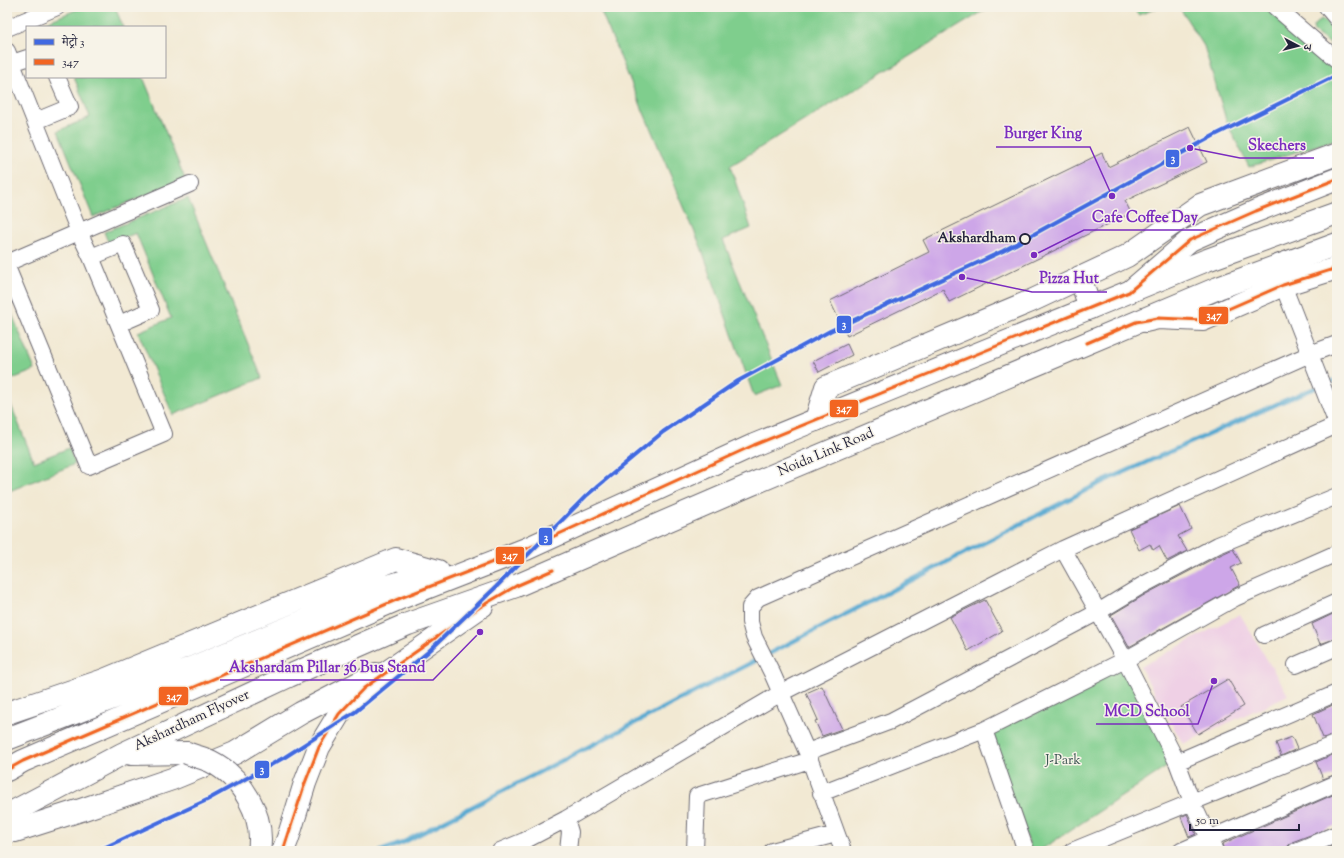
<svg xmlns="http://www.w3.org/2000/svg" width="1344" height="858" viewBox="0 0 1344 858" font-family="'Sorts Mill Goudy','Noto Serif Devanagari',serif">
	<rect width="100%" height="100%" fill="#f7f3e8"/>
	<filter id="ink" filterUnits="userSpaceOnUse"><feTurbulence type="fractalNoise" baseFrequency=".025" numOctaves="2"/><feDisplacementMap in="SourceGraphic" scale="8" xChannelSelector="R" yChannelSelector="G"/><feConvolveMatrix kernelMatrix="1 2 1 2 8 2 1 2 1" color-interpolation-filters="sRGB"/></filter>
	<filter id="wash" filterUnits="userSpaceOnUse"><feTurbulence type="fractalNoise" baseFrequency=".012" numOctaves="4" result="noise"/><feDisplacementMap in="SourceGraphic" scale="16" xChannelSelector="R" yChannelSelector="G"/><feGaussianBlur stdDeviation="0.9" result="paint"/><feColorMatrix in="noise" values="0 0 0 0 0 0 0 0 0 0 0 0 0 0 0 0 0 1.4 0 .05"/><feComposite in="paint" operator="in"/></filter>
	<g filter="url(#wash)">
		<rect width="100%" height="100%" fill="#f2e9d3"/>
		<!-- built -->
		<path fill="#efd0e5" d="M1240 614 1288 695 1183 744 1140 667Z"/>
		<!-- green -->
		<path fill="#7fce8d" stroke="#507864" d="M83 7H115L123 27H34Z
			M599 7H990L730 166 751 228 723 240 782 385 754 396 701 247Z
			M1133 7H1161L1138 15Z
			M1179 7H1264L1320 51 1337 72V139L1249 167 1227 123 1204 46Z
			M1321 19 1325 21 1337 33V42L1332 45 1314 32 1313 26Z
			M74 77H143L185 179 93 217 58 131 90 117Z
			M188 198 262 378 173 415 138 332 171 318 136 233 109 244 104 232Z
			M7 302 35 370 7 381Z
			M7 395 34 462 69 448 75 464 7 492Z
			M1124 664 1174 762 1039 851H1032L986 731Z"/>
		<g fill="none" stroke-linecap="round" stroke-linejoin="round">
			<!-- stream -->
			<path stroke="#56a9d1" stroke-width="4.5" d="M381 851 402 843 1102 482 1286 400 1337 379"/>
		</g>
		<g id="blocks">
			<!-- building -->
			<path fill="#cda6e8" d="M1190 127 1207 162 1125 201 1131 213 949 302 943 289 847 336 830 301 929 252 923 240 1102 153 1108 167Z
				M847 344 852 355 819 372 813 361Z
				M1180 506 1191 529 1178 536 1187 551 1167 561 1159 546 1153 550 1150 544 1139 550 1129 529Z
				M1233 549 1241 563 1231 568 1240 585 1129 647 1111 615 1146 594 1222 554Z
				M985 600 1002 631 968 651 950 617Z
				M1337 612V638L1320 644 1312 624Z
				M1228 679 1244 706 1198 734 1181 707Z
				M822 686 842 729 822 736 815 721 818 720 806 693Z
				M1337 703V734L1323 738 1313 714Z
				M1292 737 1297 749 1281 756 1276 743Z
				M1337 753V774L1323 779 1316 762Z
				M1337 793V825L1292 842 1288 846 1287 851H1224L1222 844Z
				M1187 814 1196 834 1189 837 1181 817Z
				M1337 844V851H1321Z"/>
		</g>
	</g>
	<g filter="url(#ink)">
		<use href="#blocks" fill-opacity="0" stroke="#6b6870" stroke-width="1"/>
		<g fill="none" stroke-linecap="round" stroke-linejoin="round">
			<defs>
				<path id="street" d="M1275 7 1337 60
					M1327 7 1337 19
					M7 28 57 7
					M7 51 79 232 91 257 164 434 89 466 7 267
					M12 63 27 58
					M36 121 70 107 57 77
					M91 257 123 244 151 310 119 324
					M7 263 190 184
					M1283 285 1337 424
					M1063 549 1125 660 1177 762 1337 693
					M1264 635 1337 602
					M1296 665 1337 647
					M984 730 1026 851
					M807 752 891 721 1098 612 1141 586 1218 545 1337 496
					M1177 762 1192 802 1215 851
					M821 793 984 730 1125 660 1235 598 1337 553
					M566 819 570 832 568 851
					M500 851 524 841 566 819 781 693 1002 580 1063 549 1337 425
					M695 851 697 796 810 760
					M772 851 836 834
					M843 851 807 752 772 673 754 637 750 622V607L758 598 1310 354 1337 344
					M1072 851 1337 743
					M1181 851 1337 783
					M1296 851 1337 834"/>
				<path id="secondary" d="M1133 289 1190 240 1256 211 1337 179
					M1145 321 1158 318 1203 320 1283 285 1337 268
					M816 420 826 387 1031 301 1127 256 1200 205 1337 154"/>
				<path id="primary" d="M7 830 15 831 81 810 172 779 235 753 301 713 376 674"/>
				<path id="highway" d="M1080 277 1090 308
					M7 713 104 680 396 559 438 571
					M7 739 191 668 388 586 421 576
					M131 754 187 753
					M7 770 23 761 403 597 526 549 754 445 1207 260 1337 213
					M7 815 122 754 289 676 408 624 516 586 750 485 1218 288 1337 244
					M283 851 288 838 305 783 319 747 339 714 364 688 482 606"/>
			</defs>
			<!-- street casing -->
			<use href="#street" stroke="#6b6870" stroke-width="18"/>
			<!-- secondary casing -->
			<use href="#secondary" stroke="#6b6870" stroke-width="24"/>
			<!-- primary casing -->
			<use href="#primary" stroke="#6b6870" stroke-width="24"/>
			<!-- highway casing -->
			<use href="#highway" stroke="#6b6870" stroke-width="24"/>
			<!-- street -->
			<use href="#street" stroke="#fff" stroke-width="16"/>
			<!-- secondary -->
			<use href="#secondary" stroke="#fff" stroke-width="22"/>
			<!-- primary -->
			<use href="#primary" stroke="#fff" stroke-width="22"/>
			<!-- highway -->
			<use href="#highway" stroke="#fff" stroke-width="22"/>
			<defs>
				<path id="highway-bridge" d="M187 753C194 756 203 758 210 761 242 777 265 816 259 851"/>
			</defs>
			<!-- highway-bridge casing -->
			<use href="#highway-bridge" stroke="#6b6870" stroke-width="24" stroke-linecap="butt"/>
			<!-- highway-bridge -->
			<use href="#highway-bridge" stroke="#fff" stroke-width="22"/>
			<defs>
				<path id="bus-1" d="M1087 343 1136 322 1158 318 1203 320 1283 285 1337 268
					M7 770 23 761 403 597 526 549 754 445 1129 292 1190 240 1256 211 1337 179
					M283 851 305 783 319 747 339 714 364 688 480 607 516 586 553 570"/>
			</defs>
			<!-- bus-1 casing -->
			<use href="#bus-1" stroke="#f7f3e8" stroke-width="6"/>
			<!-- bus-1 -->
			<use href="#bus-1" stroke="#f26522" stroke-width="3"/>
			<defs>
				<path id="metro-1" d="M97 851 207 800 285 757 355 712 428 652 496 587 586 496 663 432 738 381 830 331 1003 251 1215 135 1337 75"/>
			</defs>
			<!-- metro-1 casing -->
			<use href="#metro-1" stroke="#f7f3e8" stroke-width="7"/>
			<!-- metro-1 -->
			<use href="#metro-1" stroke="#4169e1" stroke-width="4"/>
		</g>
	</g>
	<!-- markers -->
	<circle fill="#f7f3e8" stroke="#22223b" stroke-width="2" cx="1025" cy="239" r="5"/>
	<g text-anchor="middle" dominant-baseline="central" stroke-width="3" stroke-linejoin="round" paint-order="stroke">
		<!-- stop labels -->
		<g font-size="14" font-weight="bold" fill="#22223b" stroke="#f7f3e8" text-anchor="end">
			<text x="1016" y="239">Akshardham</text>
		</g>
		<!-- street labels -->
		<g font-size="14" fill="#22223b" stroke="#f7f3e8">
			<text transform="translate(826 453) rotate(-23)">Noida Link Road</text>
			<text transform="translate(192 721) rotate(-25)">Akshardham Flyover</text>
		</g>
		<!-- park labels -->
		<g font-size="14" fill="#3e5654" stroke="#f7f3e8">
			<text x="1063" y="761">J-Park</text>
		</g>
	</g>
	<!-- callouts -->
	<path fill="none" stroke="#7b2cbf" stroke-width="1.5" d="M1112 196L1090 147H996M1190 148L1240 158H1314M1034 255L1084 230H1206M962 277L1032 292H1107M480 632L433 680H220M1214 681L1198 724H1096"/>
	<g fill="#7b2cbf" stroke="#f7f3e8" stroke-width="1.5">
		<circle cx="1112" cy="196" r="4"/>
		<circle cx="1190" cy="148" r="4"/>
		<circle cx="1034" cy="255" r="4"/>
		<circle cx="962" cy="277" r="4"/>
		<circle cx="480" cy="632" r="4"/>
		<circle cx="1214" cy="681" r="4"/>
	</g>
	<g font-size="15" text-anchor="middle" font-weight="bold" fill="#7b2cbf" stroke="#f7f3e8" stroke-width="3" stroke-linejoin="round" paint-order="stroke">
		<text x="1043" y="138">Burger King</text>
		<text x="1277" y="150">Skechers</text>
		<text x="1145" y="222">Cafe Coffee Day</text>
		<text x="1069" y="283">Pizza Hut</text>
		<text x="327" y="672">Akshardam Pillar 36 Bus Stand</text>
		<text x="1147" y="716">MCD School</text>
	</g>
	<g stroke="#f7f3e8" stroke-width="1.5">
		<rect x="1165" y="149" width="15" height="19" rx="4" fill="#4169e1"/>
		<rect x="1198" y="306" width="31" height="19" rx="4" fill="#f26522"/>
		<rect x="836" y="315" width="16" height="19" rx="4" fill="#4169e1"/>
		<rect x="829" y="399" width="30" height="19" rx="4" fill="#f26522"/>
		<rect x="538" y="527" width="15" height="19" rx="4" fill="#4169e1"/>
		<rect x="495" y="546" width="30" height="19" rx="4" fill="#f26522"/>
		<rect x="158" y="686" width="31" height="20" rx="4" fill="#f26522"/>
		<rect x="254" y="760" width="16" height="19" rx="4" fill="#4169e1"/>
	</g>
	<g font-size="11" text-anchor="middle" font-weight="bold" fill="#fff">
		<text x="1173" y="162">3</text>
		<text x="1214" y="319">347</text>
		<text x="844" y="328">3</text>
		<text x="844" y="412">347</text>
		<text x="546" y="541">3</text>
		<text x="510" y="559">347</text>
		<text x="174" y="700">347</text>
		<text x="262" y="773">3</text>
	</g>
	<!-- margin -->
	<rect width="1344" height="858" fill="none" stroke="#f7f3e8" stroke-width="24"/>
	<!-- legend -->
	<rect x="26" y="26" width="140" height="52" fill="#f7f3e8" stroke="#a29fa3"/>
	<rect x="34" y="39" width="20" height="6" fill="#4169e1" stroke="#a29fa3"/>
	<text x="62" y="46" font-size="12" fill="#22223b">मेट्रो 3</text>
	<rect x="34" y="59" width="20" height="6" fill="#f26522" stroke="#a29fa3"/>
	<text x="62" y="66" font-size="12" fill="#22223b">347</text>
	<!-- north arrow -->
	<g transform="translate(1298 46) rotate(97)" stroke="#f7f3e8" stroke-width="3" paint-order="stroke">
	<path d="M0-3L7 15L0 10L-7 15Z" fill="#22223b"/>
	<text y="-6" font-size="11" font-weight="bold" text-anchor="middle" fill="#22223b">उ</text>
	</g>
	<!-- scale -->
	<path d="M1190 824v6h109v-6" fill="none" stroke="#22223b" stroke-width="2"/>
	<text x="1196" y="824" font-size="12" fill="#22223b" stroke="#f7f3e8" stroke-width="3" paint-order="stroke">50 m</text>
</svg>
